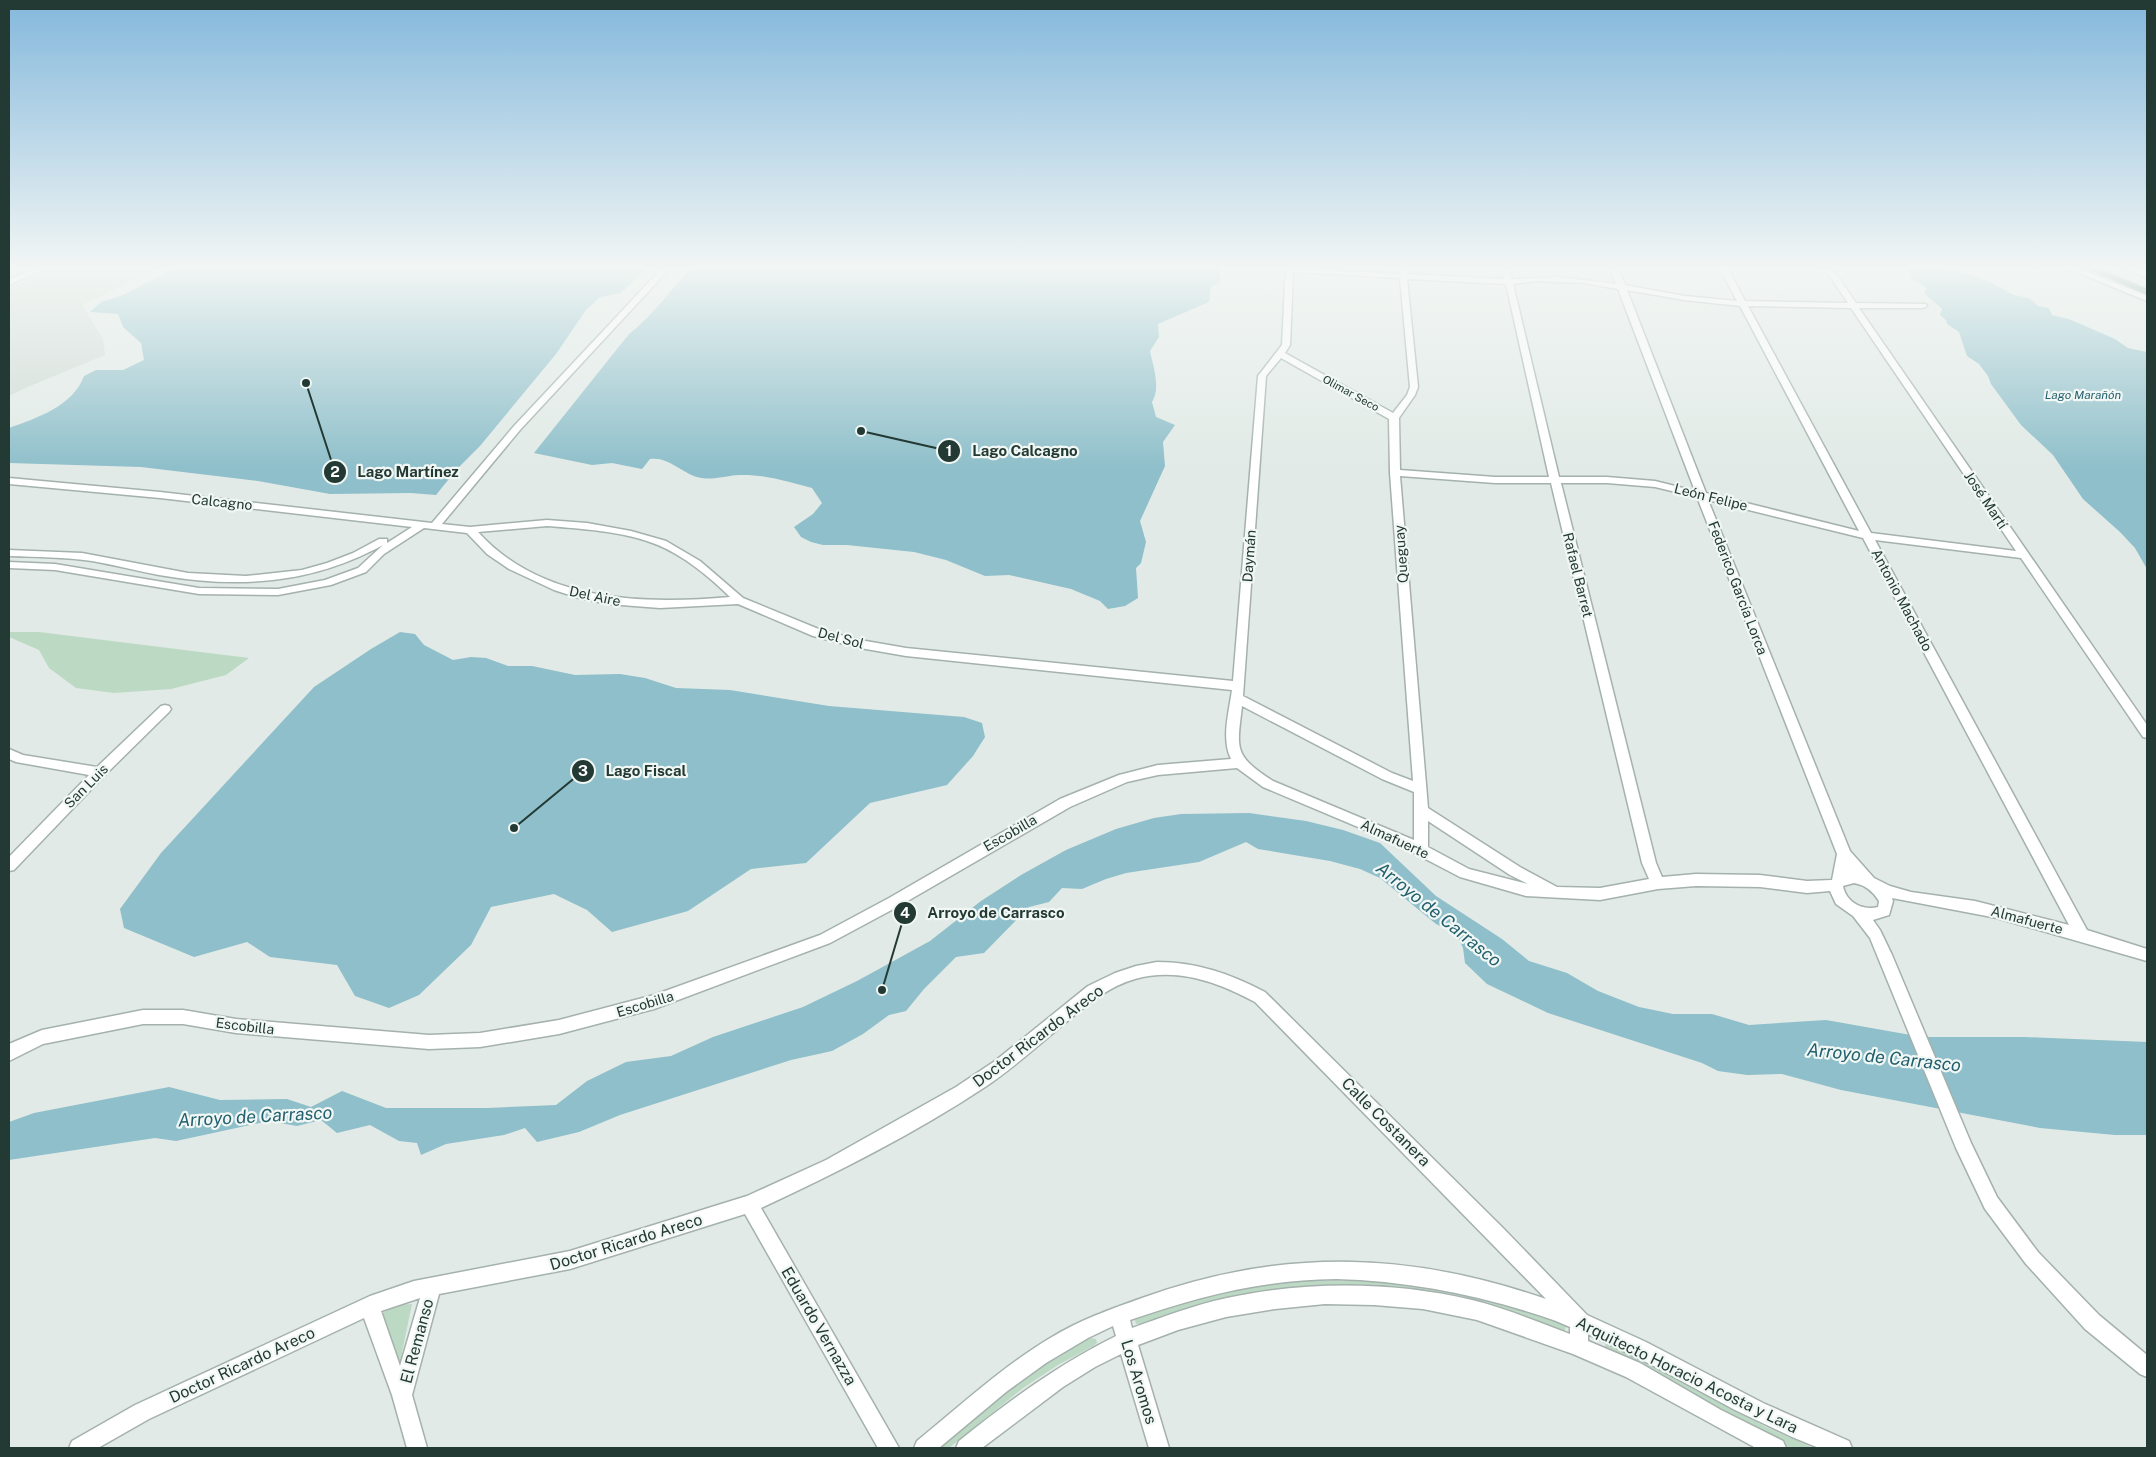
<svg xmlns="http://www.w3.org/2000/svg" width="2156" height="1457" viewBox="0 0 2156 1457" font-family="'Public Sans',sans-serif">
	<rect width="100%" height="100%" fill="#e1eae6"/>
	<!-- built -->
	<path fill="#cfdad5" d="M58 265H166L82 305 103 339 105 355 23 389 9 396V288Z"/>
	<!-- green -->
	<path fill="#bcd9c4" d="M9 632H39L249 658 226 675 171 689 114 693 76 688 49 668 39 650 9 637Z
		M1298 1281C1333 1281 1369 1280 1404 1284 1460 1290 1513 1307 1566 1326L1564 1334 1433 1297 1199 1306 1159 1317 1143 1324H1136L1135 1321 1136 1318 1194 1298 1265 1284Z
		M412 1304 400 1362 382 1313 396 1305Z
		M1090 1338 1096 1339 1097 1343 1093 1346 1058 1365 1023 1388 949 1448H934C979 1406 1035 1365 1090 1338Z
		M1608 1343 1766 1427 1813 1448H1790L1722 1416 1605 1348V1345Z"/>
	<!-- water -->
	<path fill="#8ebfca" d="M181 265H650L621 293 600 297 586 310 556 354 480 446 457 469 436 495 411 493 330 494 258 481 141 467 9 463V428C37 418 73 406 84 376L96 370H123L144 360 141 343 123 327 118 314 90 312 101 302 123 295Z
		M694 265H1220V282L1211 287 1209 302 1158 324 1159 337 1150 351C1153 366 1161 388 1152 402L1156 417 1175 425 1163 442 1165 466 1140 521 1146 542 1141 563 1136 568 1138 598 1125 606 1108 609 1100 601 1071 589 1009 575 985 576 946 560 914 552 847 545H823L811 542 801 537 794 527 813 514 822 503 812 488C789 482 764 474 739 475 724 476 712 481 697 477 681 472 667 456 650 459L642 469 612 463 592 465 534 453 629 334C654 315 672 287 694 265Z
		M1904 265H1935L1938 268 1967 274 1988 281 2014 295 2029 298 2038 306 2049 308 2052 315 2069 319 2115 339 2128 348 2147 352V569L2135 548 2120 532 2083 499 2053 455 2021 425 1991 384 1988 376 1979 364 1967 356 1959 332 1947 324 1946 320 1940 315 1942 309 1924 293 1927 288 1912 279 1910 271Z
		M400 632 415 634 424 645 453 660 471 657 486 658 508 666H532L575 675 620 674 645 678 676 688 730 690 829 706 964 717 982 723 985 737 973 756 947 785 870 803 806 863 751 869 688 911 612 932 587 910 554 894 491 907 471 945 419 995 389 1008 355 996 337 965 270 957 247 942 194 957 124 928 120 909 161 853 314 687 371 649Z
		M1249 813 1306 821 1343 830 1380 843 1436 896 1502 939 1529 961 1567 973 1598 991 1639 1007 1673 1014H1712L1749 1025 1826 1020 1922 1037H2024L2147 1042V1135H2115L2040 1128 1841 1090 1782 1074 1747 1075 1718 1071 1702 1063 1548 1013 1487 984 1465 963 1463 948 1456 933 1436 924 1380 878 1360 869 1330 861 1258 849 1246 842 1199 862 1126 873 1106 879 1082 889 1062 888 1049 902 1029 907 984 953 956 957 924 989 906 1011 889 1015 863 1034 832 1051 791 1060 620 1115 579 1132 537 1142 525 1128 504 1135 446 1144 421 1155 417 1143 399 1141 370 1125 337 1133 321 1120 297 1126 269 1121 176 1141 155 1138 9 1160V1122L34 1113 169 1087 220 1100 287 1099 311 1107 342 1091 386 1108H488L556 1105 587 1081 626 1062 671 1056 713 1037 803 1007 857 981 930 941 981 901 1021 875 1066 850 1116 829 1154 818 1181 814Z"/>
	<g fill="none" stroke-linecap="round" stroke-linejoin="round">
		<defs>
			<path id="minor" d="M41 265H52L9 285V280Z
				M665 265H673L520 430 442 524 470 527 547 520 587 523 631 531 666 541 700 561 743 598 821 630 860 640 906 648 1233 681 1258 376 1282 345 1286 265H1294V268L1399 274 1398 265H1406L1407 274 1504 279 1501 265H1509L1512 279 1559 277 1616 284 1609 265H1617L1625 285 1684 296 1737 301 1718 265H1726L1745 301 1848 303 1822 265H1830L1856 303 1926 304 1927 306 1923 308H1859L2147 725V738L2143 737 2021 558 1875 540 2087 930 2147 949V961L1997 918 1892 898 1893 901 1889 915 1873 920 1880 930 1892 955 1971 1143 1997 1197 2038 1252 2099 1315 2147 1355V1377L2140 1374 2085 1329 2026 1264 1985 1209 1956 1148 1870 938 1853 916 1836 904 1830 891 1807 893 1760 887 1696 886 1658 889 1600 900 1526 896 1460 877 1389 840 1263 787 1237 768 1158 775 1127 782 1070 807 899 906 830 943 654 1009 559 1034 480 1047 429 1049 236 1033 183 1024H143L43 1044 9 1061V1044L42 1030 143 1010H183L236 1019 429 1035 480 1033 559 1020 654 995 820 935 889 898 1060 799 1119 775 1158 765 1231 759C1221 739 1229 712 1232 690L906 656 860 648 813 636 738 604 660 608 608 604 579 598 554 590 509 569 487 554 467 533 424 528 384 554 366 572 331 585 278 595 199 594 55 570 9 568V562L55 564 199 588 278 589 325 580 358 568 383 545C312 584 239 589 159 575 137 571 115 565 92 561 65 557 36 557 9 556V550L82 553 188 573 246 576 302 570 327 563 353 553 379 539H387V543L412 527 160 498 9 484V478L160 492 432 523 514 426ZM1293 272 1400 278 1410 387 1407 395 1393 413 1285 353 1290 345ZM1407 279 1506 284 1549 477H1495L1400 470 1399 418 1415 395 1418 387ZM1534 281 1584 283 1618 289 1695 491 1655 481 1607 477H1559L1513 284ZM1627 290 1684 300 1740 306 1859 531 1706 493ZM1748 306 1851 308 2016 551 1871 533ZM1281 358 1389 419 1390 473 1413 781 1392 773 1243 696 1266 376ZM1400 476 1495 483H1551L1642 863 1649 879 1600 888 1557 887 1520 867 1428 808ZM1561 483H1607L1655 487 1697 497 1837 854 1832 880 1807 881 1760 875 1696 874 1662 877 1656 863ZM1708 500 1863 538 2069 925 1975 901 1911 892 1890 886 1874 878 1850 851ZM547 526C584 529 623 531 658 545 684 556 710 577 730 597 643 605 541 602 478 532ZM1242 706 1382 779 1414 792V840L1273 781C1233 755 1237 750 1242 706ZM1428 821 1510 875 1528 884 1469 869 1428 847ZM1854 883C1865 885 1873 891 1879 901L1878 907C1862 911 1846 902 1843 886Z
				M2059 265H2070L2147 296V301Z
				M2117 265H2128L2147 273V278Z
				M165 705 169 706 171 709 169 712 105 775 14 870 9 871V857L89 775 16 762 9 759V749L23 755 97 767 161 706Z
				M1157 962C1197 962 1230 974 1265 992L1504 1229 1587 1315 1646 1342 1763 1403 1849 1441 1852 1448H1819L1792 1437 1735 1410 1650 1364 1588 1334V1341L1640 1363 1721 1410 1783 1441 1786 1448H1756L1626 1377 1573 1354 1477 1320 1423 1309 1374 1305 1325 1304 1275 1309 1226 1317 1178 1330 1138 1345 1169 1448H1149L1121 1354 1095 1367 1063 1387 982 1448H956L959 1441C1009 1401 1059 1364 1116 1336L1113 1326 1088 1338 1046 1363 1006 1392 939 1448H914L917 1441C961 1405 1003 1366 1052 1337 1080 1320 1111 1309 1142 1298 1281 1248 1407 1251 1546 1299L1255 1002C1218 982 1177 967 1135 979 1107 987 1087 1005 1065 1023 1039 1045 1013 1068 985 1087 914 1134 838 1172 761 1208L899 1448H878L745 1214 570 1269 439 1294 412 1395 427 1448H407L392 1395 364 1318 149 1419 98 1448H69L72 1441 135 1405 370 1296 414 1281 570 1251 747 1196 826 1160 956 1087 995 1061 1088 986 1115 973 1136 966ZM1336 1279C1411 1281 1485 1296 1556 1321L1570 1327V1334C1538 1322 1505 1308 1472 1300 1392 1281 1307 1281 1227 1298 1194 1305 1163 1317 1132 1328L1130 1320C1200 1296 1261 1280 1336 1279ZM420 1298 400 1366 381 1311Z"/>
			<path id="trunk" d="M2078 265H2090L2147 289V295Z"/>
		</defs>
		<!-- minor casing -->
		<use href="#minor" stroke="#a4b1ad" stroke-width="3"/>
		<!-- trunk casing -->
		<use href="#trunk" stroke="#bdc4c2" stroke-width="3"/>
		<!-- minor -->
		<use href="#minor" fill="#fff" fill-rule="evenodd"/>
		<!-- trunk -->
		<use href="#trunk" fill="#4e7e74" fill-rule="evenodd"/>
	</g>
	<!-- sky -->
	<linearGradient id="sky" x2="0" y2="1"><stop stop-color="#84b8dc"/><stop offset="0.57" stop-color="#f2f6f4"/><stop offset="1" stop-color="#f2f6f4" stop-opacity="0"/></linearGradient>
	<rect width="2156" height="469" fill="url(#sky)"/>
	<g text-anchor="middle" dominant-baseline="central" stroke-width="4.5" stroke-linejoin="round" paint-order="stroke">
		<!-- far-street labels -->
		<g font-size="11" fill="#233933" stroke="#f1f7f4">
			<text transform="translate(1351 393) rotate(29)">Olimar Seco</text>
		</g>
		<!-- far-water labels -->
		<g font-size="12" font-style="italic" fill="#23606e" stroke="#f1f7f4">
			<text x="2083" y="395">Lago Marañón</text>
		</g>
		<!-- street labels -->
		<g font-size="14" fill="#233933" stroke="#f1f7f4">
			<text transform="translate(1711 497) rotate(14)">León Felipe</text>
			<text transform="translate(1986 500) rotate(56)">José Martí</text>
			<text transform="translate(222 502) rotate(6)">Calcagno</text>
			<text transform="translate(1401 554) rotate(-94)">Queguay</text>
			<text transform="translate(1249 556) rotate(-86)">Daymán</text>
			<text transform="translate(1578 575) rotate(76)">Rafael Barret</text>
			<text transform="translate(1738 588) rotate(69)">Federico García Lorca</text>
			<text transform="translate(595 596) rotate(12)">Del Aire</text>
			<text transform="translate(1902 600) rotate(62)">Antonio Machado</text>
			<text transform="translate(841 638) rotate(15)">Del Sol</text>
			<text transform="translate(86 786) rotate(-45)">San Luis</text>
			<text transform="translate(1010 833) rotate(-30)">Escobilla</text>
			<text transform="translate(1395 839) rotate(25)">Almafuerte</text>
			<text transform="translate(2027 920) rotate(15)">Almafuerte</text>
			<text transform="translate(645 1004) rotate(-17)">Escobilla</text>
			<text transform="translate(245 1026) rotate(7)">Escobilla</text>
		</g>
		<!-- near-street labels -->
		<g font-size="16" fill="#233933" stroke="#f1f7f4">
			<text transform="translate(1038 1036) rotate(-37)">Doctor Ricardo Areco</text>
			<text transform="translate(1386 1122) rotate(45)">Calle Costanera</text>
			<text transform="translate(626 1242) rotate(-17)">Doctor Ricardo Areco</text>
			<text transform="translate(819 1326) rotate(60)">Eduardo Vernazza</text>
			<text transform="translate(417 1341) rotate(-75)">El Remanso</text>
			<text transform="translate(242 1365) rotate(-25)">Doctor Ricardo Areco</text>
			<text transform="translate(1687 1375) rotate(26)">Arquitecto Horacio Acosta y Lara</text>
			<text transform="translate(1139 1382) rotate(73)">Los Aromos</text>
		</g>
		<!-- near-water labels -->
		<g font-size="18" font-style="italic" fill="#23606e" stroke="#f1f7f4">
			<text transform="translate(1439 914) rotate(39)">Arroyo de Carrasco</text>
			<text transform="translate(1884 1057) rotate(6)">Arroyo de Carrasco</text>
			<text transform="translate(255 1116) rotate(-3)">Arroyo de Carrasco</text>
		</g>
	</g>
	<!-- callouts -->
	<path fill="none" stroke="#233933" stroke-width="2" d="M861 431L949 451M306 383L335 472M514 828L583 771M882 990L905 913"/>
	<g fill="#233933" stroke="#f1f7f4" stroke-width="2">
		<circle cx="861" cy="431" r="5"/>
		<circle cx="306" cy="383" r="5"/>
		<circle cx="514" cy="828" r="5"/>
		<circle cx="882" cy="990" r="5"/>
		<circle cx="949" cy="451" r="12"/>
		<circle cx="335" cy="472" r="12"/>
		<circle cx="583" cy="771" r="12"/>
		<circle cx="905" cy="913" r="12"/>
	</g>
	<g font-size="15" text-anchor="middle" font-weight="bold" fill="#fff">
		<text x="949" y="456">1</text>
		<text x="335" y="477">2</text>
		<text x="583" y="776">3</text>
		<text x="905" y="918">4</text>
	</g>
	<g font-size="15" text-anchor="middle" font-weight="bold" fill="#233933" stroke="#f1f7f4" stroke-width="4.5" stroke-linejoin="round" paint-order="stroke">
		<text x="1025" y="456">Lago Calcagno</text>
		<text x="408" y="477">Lago Martínez</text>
		<text x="646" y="776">Lago Fiscal</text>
		<text x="996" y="918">Arroyo de Carrasco</text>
	</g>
	<!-- border -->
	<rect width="2156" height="1457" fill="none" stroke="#233933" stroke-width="20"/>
</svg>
